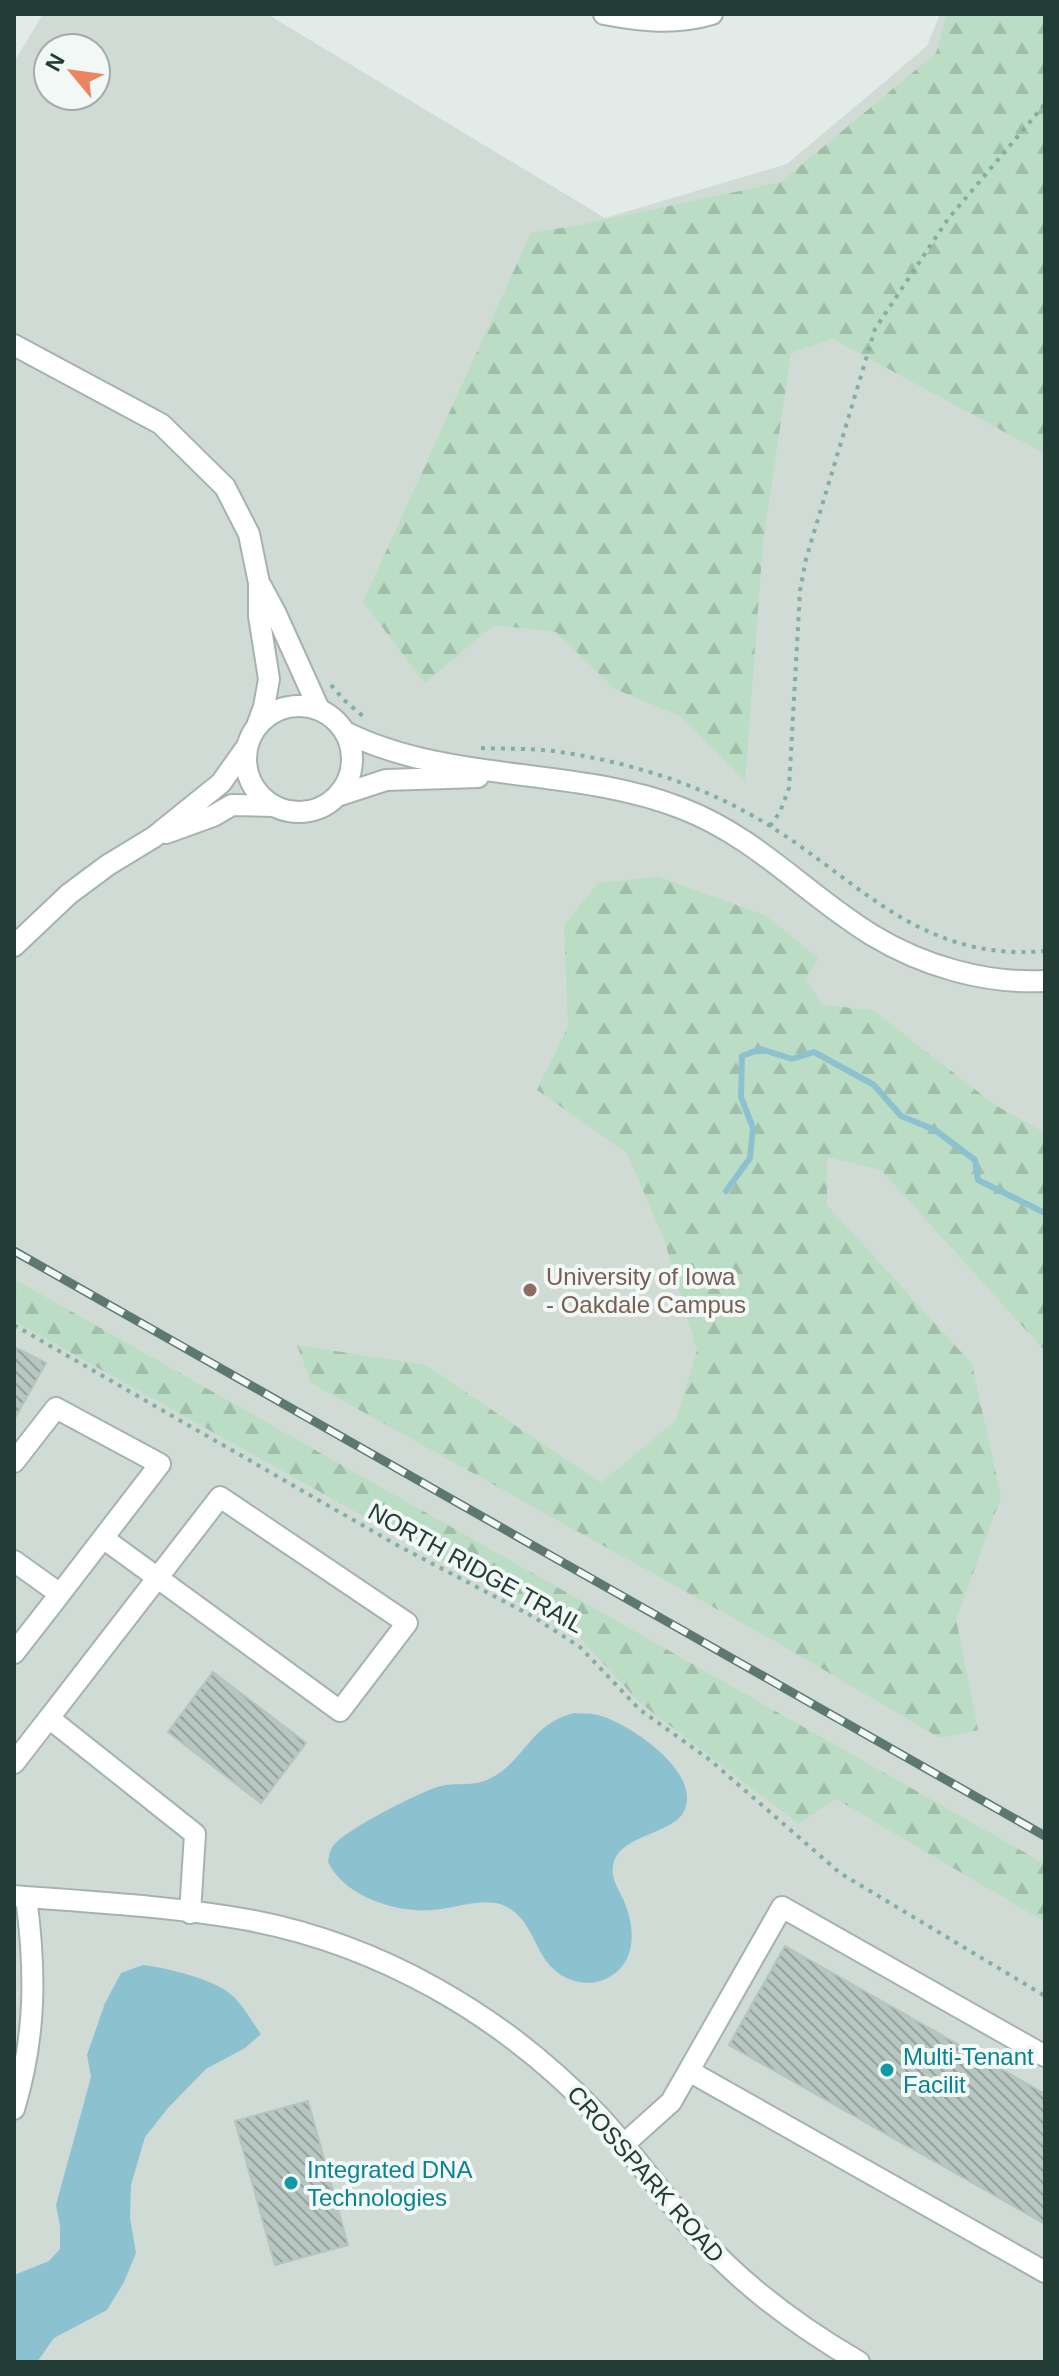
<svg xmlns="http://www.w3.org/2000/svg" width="1059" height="2376" viewBox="0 0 1059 2376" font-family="Helvetica,sans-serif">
	<defs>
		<pattern id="forest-firs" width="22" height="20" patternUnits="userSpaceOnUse" patternTransform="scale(2)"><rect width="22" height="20" fill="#bbdcc5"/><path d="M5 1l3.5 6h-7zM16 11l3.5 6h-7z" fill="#a0beaa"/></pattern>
		<pattern id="building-back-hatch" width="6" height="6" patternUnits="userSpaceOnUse" patternTransform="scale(2)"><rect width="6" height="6" fill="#b7c6c0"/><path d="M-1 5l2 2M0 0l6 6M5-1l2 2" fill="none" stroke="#94a29d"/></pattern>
	</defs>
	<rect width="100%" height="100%" fill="#e2ebe7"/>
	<!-- built -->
	<path fill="#d0dbd6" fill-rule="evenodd" d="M43 14H267L605 218 787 164 927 46 940 14H1045V2362H14V62ZM48 48H96V96H48Z"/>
	<!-- forest -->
	<path fill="url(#forest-firs)" d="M947 14H1045V454L833 339 791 353 763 543 745 782 682 717 615 689 556 632 494 625 425 683 363 602 531 233 585 224 781 182 936 53Z
		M658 877 765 915 818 958 806 979 822 1005 873 1010 995 1105 1045 1133V1351L881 1170 827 1157V1205L972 1364 1001 1497 956 1619 978 1730 940 1738 778 1643 311 1383 297 1345 425 1365 601 1483 676 1420 697 1350 664 1239 627 1153 537 1090 568 1027 564 925 598 883Z
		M14 1279 1045 1864V1922L836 1799 799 1824 639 1702 578 1636 14 1321Z"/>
	<!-- water -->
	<path fill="#8cc2cf" d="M574 1713C582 1714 591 1713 598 1715 629 1723 700 1771 685 1809 676 1835 616 1834 613 1867 611 1879 619 1890 624 1901 635 1927 637 1960 611 1976 589 1990 561 1981 547 1962 532 1942 529 1916 503 1905 483 1897 453 1909 432 1910 395 1913 344 1896 328 1862 329 1856 330 1849 334 1845 345 1830 421 1791 441 1786 456 1782 473 1787 489 1779 526 1761 528 1725 574 1713Z
		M143 1965C167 1968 216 1979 234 1997 244 2007 252 2022 261 2034L245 2048 206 2069 168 2108 145 2137 131 2185 130 2218 136 2253 124 2282 107 2310 54 2338 37 2362H14V2275L49 2261 60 2249V2226L56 2205 91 2077 87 2055 105 2003 121 1973Z"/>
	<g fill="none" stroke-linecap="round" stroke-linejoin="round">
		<!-- stream -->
		<path stroke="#8cc2cf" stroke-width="6" d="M726 1191 750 1158 753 1128 741 1097 742 1056 761 1049 792 1059 814 1052 874 1085 901 1116 935 1130 975 1160 978 1180 1045 1213"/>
	</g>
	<!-- building -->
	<path fill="url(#building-back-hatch)" stroke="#b4c5be" stroke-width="2" d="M14 1347 46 1363 14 1420Z
		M213 1672 306 1743 261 1803 168 1732Z
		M785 1946 1045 2094V2224L729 2045Z
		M308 2101 348 2245 275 2265 235 2121Z"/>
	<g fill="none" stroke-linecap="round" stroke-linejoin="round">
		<defs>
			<path id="minor" d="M604 14C641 21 675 25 712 14
				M14 345 161 424 225 487 249 534 259 583V616L269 679 264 707 257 726
				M261 586 276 614 319 709
				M246 759a53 53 0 1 1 106 0a53 53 0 1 1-106 0Z
				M345 732C450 784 573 766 681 808 757 837 805 894 872 935 923 966 985 984 1045 981
				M337 796 386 780 478 777
				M166 833 213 816 232 805 274 806
				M14 946 69 894 108 865 154 837 221 783 248 745
				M14 1462 56 1408 160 1464 60 1594
				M103 1538C182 1595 261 1653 340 1711L407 1623 220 1497 49 1718 195 1834 190 1913
				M14 1561 60 1594 14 1653
				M14 1763 49 1718
				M14 1896C90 1902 168 1906 243 1919 378 1943 503 2015 597 2114 633 2152 663 2197 698 2235 744 2287 799 2327 859 2362
				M689 2071 1045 2272
				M14 2109C36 2037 36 1971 26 1897
				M623 2145 671 2102 782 1907 1045 2056"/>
		</defs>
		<!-- minor casing -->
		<use href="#minor" stroke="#a5b3ae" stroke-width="24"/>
		<!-- path -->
		<path stroke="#83aea2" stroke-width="4" stroke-dasharray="4 6" stroke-linecap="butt" d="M331 685 344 700 365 718
			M481 748C507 749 534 748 560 752 622 761 689 781 744 811 850 867 910 963 1045 951
			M770 826 780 812 789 788 800 591 806 559 875 329 948 219 1045 104
			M14 1325 395 1544 532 1616 580 1647 639 1709 710 1760 840 1873 1045 1996"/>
		<!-- minor -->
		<use href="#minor" stroke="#fff" stroke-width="20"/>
		<defs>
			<path id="rail" d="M14 1251 1045 1836"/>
		</defs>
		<!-- rail casing -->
		<use href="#rail" stroke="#5d7771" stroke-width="9"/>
		<!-- rail -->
		<use href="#rail" stroke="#f2f8f5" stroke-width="6" stroke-dasharray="18" stroke-linecap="butt"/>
	</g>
	<!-- markers -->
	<circle fill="#8d6e63" stroke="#f2f8f5" stroke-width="3" cx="530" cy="1290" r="8"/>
	<g fill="#0f9aa8" stroke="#f2f8f5" stroke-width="3">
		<circle cx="887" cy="2070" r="8"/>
		<circle cx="291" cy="2183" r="8"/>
	</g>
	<g text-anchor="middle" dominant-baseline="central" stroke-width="8" stroke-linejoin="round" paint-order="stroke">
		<!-- education labels -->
		<g font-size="24" fill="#785e54" stroke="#f2f8f5" text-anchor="start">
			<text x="546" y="1276">University of Iowa<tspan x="546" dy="28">- Oakdale Campus</tspan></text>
		</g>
		<!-- street labels -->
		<g font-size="24" fill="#223c36" stroke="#f2f8f5">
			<text transform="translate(476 1568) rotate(29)">NORTH RIDGE TRAIL</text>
			<text transform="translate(646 2174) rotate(49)">CROSSPARK ROAD</text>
		</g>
		<!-- culture labels -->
		<g font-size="24" fill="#0d838f" stroke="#f2f8f5" text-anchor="start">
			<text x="903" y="2056">Multi-Tenant<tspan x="903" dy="28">Facilit</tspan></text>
			<text x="307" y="2169">Integrated DNA<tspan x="307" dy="28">Technologies</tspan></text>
		</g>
	</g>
	<!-- border -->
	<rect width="1059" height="2376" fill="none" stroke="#223c36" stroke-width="32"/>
	<!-- north arrow -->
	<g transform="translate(72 72) rotate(299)"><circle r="38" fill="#f2f8f5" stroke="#9fada9" stroke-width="2"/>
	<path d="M0-6L14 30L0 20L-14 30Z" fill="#ec855f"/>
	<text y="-12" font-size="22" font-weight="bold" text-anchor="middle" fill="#223c36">N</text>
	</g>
</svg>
